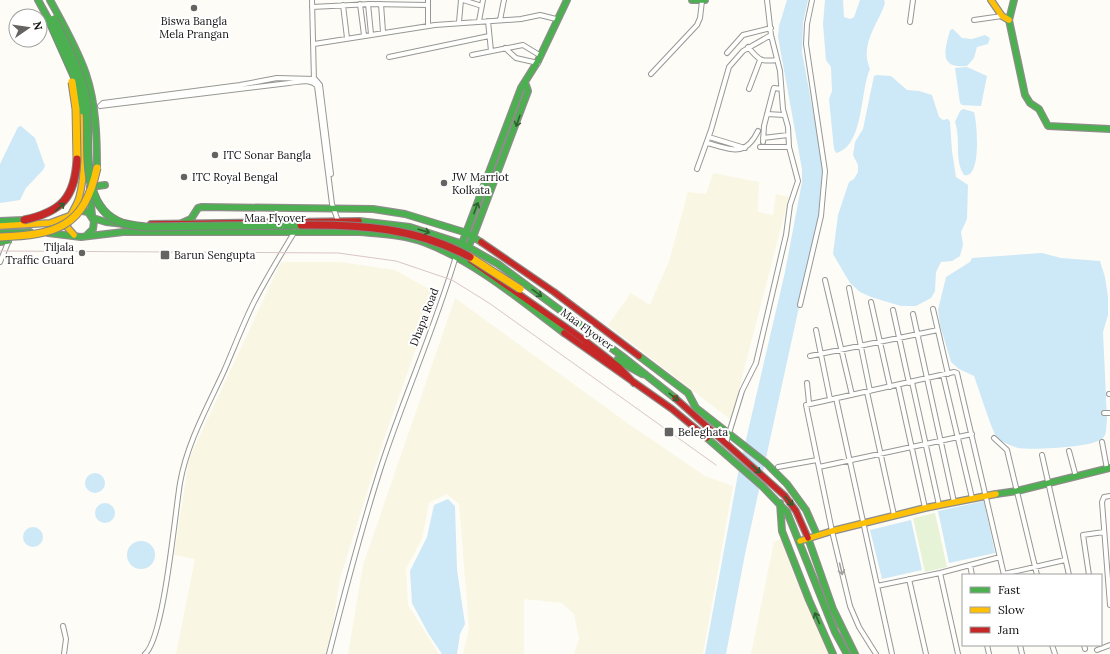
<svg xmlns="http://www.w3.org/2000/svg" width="1110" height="654" viewBox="0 0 1110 654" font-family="Lora,serif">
	<rect width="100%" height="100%" fill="#fdfcf7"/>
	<!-- farmland -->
	<path fill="#f9f7e4" d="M713 173 759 182 758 212 773 215 776 194 789 197 731 420 608 325 631 293 650 305 669 261 688 192 706 194Z
		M281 262H340L395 270 436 293 383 442 340 579 328 654H176L195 559 174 555 189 459Z
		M455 298 629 424 705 476 733 486 703 654H574L579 639 574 614 562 603 524 599V654H463L469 628 459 504 447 494 429 503 422 539 406 569 408 605 439 654H348L363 565Z
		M782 538 793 573 811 613 831 654H751L774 542Z"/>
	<!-- green -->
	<path fill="#e7f3d7" d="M935 513 947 567 925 572 913 518Z"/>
	<!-- water -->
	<path fill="#cde8f7" d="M787 0H808L803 23 802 52 823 166 820 211 745 554 726 654H705L738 474 785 272 802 182V169L778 37 779 26Z
		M825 0H843L844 17 850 19 854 17 860 0H884L885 3C878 25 859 44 870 69 860 90 864 147 836 153L834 149 829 99 832 91 831 67 826 60 823 24Z
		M953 29 962 38 972 39 985 35 990 38 988 44 977 47 974 58 967 66C938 69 945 50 950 30Z
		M967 67 987 76 981 106 962 105 960 103 955 68Z
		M877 75 891 76 907 90 919 91 932 95 939 117 943 120 948 119 950 122 952 151 956 177 968 185 967 219 961 232 963 245 960 256 952 261 941 262 936 272 935 291 931 298 916 306H901L871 297 860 292 850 283 833 254 838 215 849 182 854 179 858 172V165L853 155 855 142 863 129 874 76Z
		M963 109 974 112C977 122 982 179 964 175 954 160 961 139 955 122L960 111Z
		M21 126 35 138 45 166 43 170 26 188 20 200 0 203V164L18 127Z
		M1042 253 1061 258 1100 261 1105 277 1108 297V315L1103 332 1107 420C1106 426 1107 434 1103 438 1093 448 1032 450 1018 448 1012 446 1004 443 998 439 993 435 978 386 974 376L959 369 951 362 940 325 938 310 946 277 970 262 972 258Z
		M85 483a10 10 0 1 1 20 0a10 10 0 1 1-20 0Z
		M448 499 455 506 457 570 465 624 460 634 457 654H442L428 633 412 603 410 571 427 537 434 505Z
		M984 501 995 553 949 563 938 511Z
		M95 513a10 10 0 1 1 20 0a10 10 0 1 1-20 0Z
		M911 520 922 570 882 579 870 530Z
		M23 537a10 10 0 1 1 20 0a10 10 0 1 1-20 0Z
		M127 555a14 14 0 1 1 28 0a14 14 0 1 1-28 0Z"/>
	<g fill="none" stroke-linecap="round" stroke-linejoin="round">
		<defs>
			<path id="street" d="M312 0 314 81
				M463 0 482 6
				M360 4 364 35
				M368 4 371 34
				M381 4 383 32
				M343 5 347 38
				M312 7 371 4 428 5
				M500 20 504 0
				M974 20 1002 16
				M479 21 483 0
				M488 21 491 51
				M459 22 461 0
				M910 22 913 0
				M428 26V0
				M314 44 435 25 521 19 540 15 556 19
				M748 47C759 60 760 62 777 60
				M505 48 516 58 538 63
				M727 53 743 35 771 28
				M472 55 523 45 541 56
				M389 57 489 36
				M651 74 697 25 700 18 702 1
				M749 89 760 60
				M100 106 289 83C299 82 310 78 317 86L332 204 338 221
				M100 106 103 103 240 85 277 78 315 79 320 85 331 174
				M767 114 784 115
				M709 137 745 148
				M763 138 788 135
				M763 142 764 126 773 91 774 88 781 89
				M707 143C731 149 745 158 758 131
				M760 147H789
				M697 169 711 130 729 67 743 51 771 35
				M0 262 9 240
				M825 280 852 395
				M849 288 870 391
				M871 302 890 387
				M800 305 821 216 825 171 806 44 807 24 812 0
				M933 309 948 374
				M893 310 909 383
				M913 314 954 502
				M816 330 830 399
				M810 356 938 330
				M943 375 972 498
				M912 382 939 505
				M807 383 809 403
				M898 385 925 508
				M867 392 894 515
				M1109 394H1110
				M836 398 892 654
				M1104 413H1110
				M994 438 1007 450 1037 575
				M1102 442 1107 469
				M726 443 742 391 756 363 786 235 790 205 798 181 789 147 788 127 783 109 780 71 771 35 767 0
				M1069 451 1076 477
				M1042 455 1069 575
				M778 467 817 460
				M819 467 972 434
				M1110 496 1104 497 1102 502 1110 605
				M970 565 972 575
				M940 573 958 654
				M1004 574 1065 560
				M1089 575 1083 535 1104 532
				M909 579 926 654
				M877 586 940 573 1000 557
				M63 626 66 639 64 654
				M987 645 989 654
				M1020 645 1022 654
				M1052 645 1055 654
				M1084 645 1085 649
				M1097 650 1110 645
				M145 654C164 638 175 513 180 483 187 443 207 408 224 371 234 348 243 324 254 302 267 277 281 254 295 231
				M329 654C345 591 361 529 381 467 404 396 435 328 456 256
				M876 654 859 627 850 606 832 531 806 405 954 372 957 373 1004 575"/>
			<path id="fast" d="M38 0 49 20
				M50 0C63 24 77 48 86 74 96 104 97 137 97 168
				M692 0H705
				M1014 0 1009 20 1025 95 1030 103 1039 109 1048 126 1110 129
				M90 187 105 185
				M90 195 92 215
				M77 210 88 212 94 221 93 229 86 236
				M93 218 106 222 124 224
				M0 221 24 220
				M359 221 410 227 463 244 498 264 622 356 675 398
				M182 223 191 219 198 208 202 207 373 209 405 214 467 233 481 242
				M0 233 30 232
				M48 233 81 237 123 232H360C382 234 405 235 426 243 477 263 520 300 564 333
				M0 242 8 241
				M458 254 521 88 538 61 567 0
				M459 254 468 247 473 237 528 91 526 85
				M639 356 688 393 696 408 766 463 787 484 806 510 817 535
				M617 360 642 374
				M707 438 762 486 787 512 835 632 847 654
				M996 494 1017 491 1110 468
				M780 503 782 531 809 600 833 654
				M808 538 833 609 855 654"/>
			<path id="slow" d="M991 0 1002 16 1009 20
				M0 226 50 223 69 216
				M74 235 67 227C68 216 76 208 79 198 87 169 84 135 79 105
				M800 541 832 531 925 508 996 494"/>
			<path id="jam" d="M151 224 359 221
				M481 242 554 292 639 356
				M470 260 584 340 619 367 634 383
				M564 333 672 409 707 438
				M675 398 785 496 796 511 808 538"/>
		</defs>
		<!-- street casing -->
		<use href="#street" stroke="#979795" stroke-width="6"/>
		<!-- fast casing -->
		<use href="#fast" stroke="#8e8d8b" stroke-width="8"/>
		<!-- slow casing -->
		<use href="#slow" stroke="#8e8d8b" stroke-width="8"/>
		<!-- jam casing -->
		<use href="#jam" stroke="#8e8d8b" stroke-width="8"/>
		<!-- street -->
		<use href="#street" stroke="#fffffe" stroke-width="4"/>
		<!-- fast -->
		<use href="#fast" stroke="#4caf50" stroke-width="5.5"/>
		<!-- slow -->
		<use href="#slow" stroke="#ffc107" stroke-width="5.5"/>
		<!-- jam -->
		<use href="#jam" stroke="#c62828" stroke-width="5.5"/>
		<!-- rail -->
		<path stroke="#d9c6c7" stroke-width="1" d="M0 251 338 253 396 261 452 280 489 303 716 465"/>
		<defs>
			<path id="fast-bridge" d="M54 19C67 45 80 70 86 98 92 137 75 206 122 223 129 225 138 226 146 227L301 225
				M49 20 74 76 83 111"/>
			<path id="slow-bridge" d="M72 82 76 109 77 159
				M0 237C57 235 84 227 97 168
				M470 257 520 289"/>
			<path id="jam-bridge" d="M24 220C61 212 75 198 77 159
				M301 225C360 224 417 228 470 257"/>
		</defs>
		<!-- fast-bridge casing -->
		<use href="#fast-bridge" stroke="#858482" stroke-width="9" stroke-linecap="butt"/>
		<!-- slow-bridge casing -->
		<use href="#slow-bridge" stroke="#858482" stroke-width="9" stroke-linecap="butt"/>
		<!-- jam-bridge casing -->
		<use href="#jam-bridge" stroke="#858482" stroke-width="9" stroke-linecap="butt"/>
		<!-- fast-bridge -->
		<use href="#fast-bridge" stroke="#4caf50" stroke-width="7"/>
		<!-- slow-bridge -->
		<use href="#slow-bridge" stroke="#ffc107" stroke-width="7"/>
		<!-- jam-bridge -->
		<use href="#jam-bridge" stroke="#c62828" stroke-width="7"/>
	</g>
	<!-- one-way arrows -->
	<defs><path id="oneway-shaft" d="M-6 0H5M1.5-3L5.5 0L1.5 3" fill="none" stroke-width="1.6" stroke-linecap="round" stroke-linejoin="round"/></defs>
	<g stroke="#2e6030">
		<use href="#oneway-shaft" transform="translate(518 121) rotate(109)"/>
		<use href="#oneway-shaft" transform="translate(60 207) rotate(-42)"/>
		<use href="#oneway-shaft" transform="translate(476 208) rotate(-69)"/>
		<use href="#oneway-shaft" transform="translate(424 231) rotate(16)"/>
		<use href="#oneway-shaft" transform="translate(537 293) rotate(36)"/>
		<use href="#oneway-shaft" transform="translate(674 397) rotate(38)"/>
		<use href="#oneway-shaft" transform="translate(756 469) rotate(41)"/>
		<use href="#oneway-shaft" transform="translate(789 501) rotate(50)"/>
		<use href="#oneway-shaft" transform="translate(817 618) rotate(-114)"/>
	</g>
	<use stroke="#a0a09f" href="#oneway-shaft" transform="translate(841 569) rotate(76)"/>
	<!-- markers -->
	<g fill="#646362" stroke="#fff" stroke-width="1.5">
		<circle cx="194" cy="8" r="4"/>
		<circle cx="215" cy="155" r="4"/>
		<circle cx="184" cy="177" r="4"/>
		<circle cx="444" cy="183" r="4"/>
		<circle cx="82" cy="253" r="4"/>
		<rect x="160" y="250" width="10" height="10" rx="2"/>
		<rect x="664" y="427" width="10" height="10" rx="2"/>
	</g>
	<g text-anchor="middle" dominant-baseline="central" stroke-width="4" stroke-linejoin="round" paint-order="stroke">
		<!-- poi labels -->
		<g font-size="11" fill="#111" stroke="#fff" text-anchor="start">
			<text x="194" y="21" text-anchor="middle">Biswa Bangla<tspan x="194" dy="13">Mela Prangan</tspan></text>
			<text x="223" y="155">ITC Sonar Bangla</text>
			<text x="192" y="177">ITC Royal Bengal</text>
			<text x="452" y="177">JW Marriot<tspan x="452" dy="13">Kolkata</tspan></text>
			<text x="74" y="247" text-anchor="end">Tiljala<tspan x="74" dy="13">Traffic Guard</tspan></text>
			<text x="174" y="255">Barun Sengupta</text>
			<text x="678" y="432">Beleghata</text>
		</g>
		<!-- street labels -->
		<g font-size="11" fill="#111" stroke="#fff">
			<text x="275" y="218">Maa Flyover</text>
			<text transform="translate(424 317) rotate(-69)">Dhapa Road</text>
			<text transform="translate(587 329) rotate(36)">Maa Flyover</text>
		</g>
	</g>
	<!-- legend -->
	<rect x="962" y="574" width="140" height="72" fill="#ffffff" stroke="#a0a0a0"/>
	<rect x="970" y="587" width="20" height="6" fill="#4caf50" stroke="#a0a0a0"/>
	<text x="998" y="594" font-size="12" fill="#111111">Fast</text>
	<rect x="970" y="607" width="20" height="6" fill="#ffc107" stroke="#a0a0a0"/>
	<text x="998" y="614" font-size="12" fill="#111111">Slow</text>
	<rect x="970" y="627" width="20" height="6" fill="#c62828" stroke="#a0a0a0"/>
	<text x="998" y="634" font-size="12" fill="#111111">Jam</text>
	<!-- north arrow -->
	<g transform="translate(28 28) rotate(77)"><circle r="19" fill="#ffffff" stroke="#a0a0a0"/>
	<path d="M0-3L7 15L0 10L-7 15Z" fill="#646362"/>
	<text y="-6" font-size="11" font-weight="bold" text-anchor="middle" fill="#111111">N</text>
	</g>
</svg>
